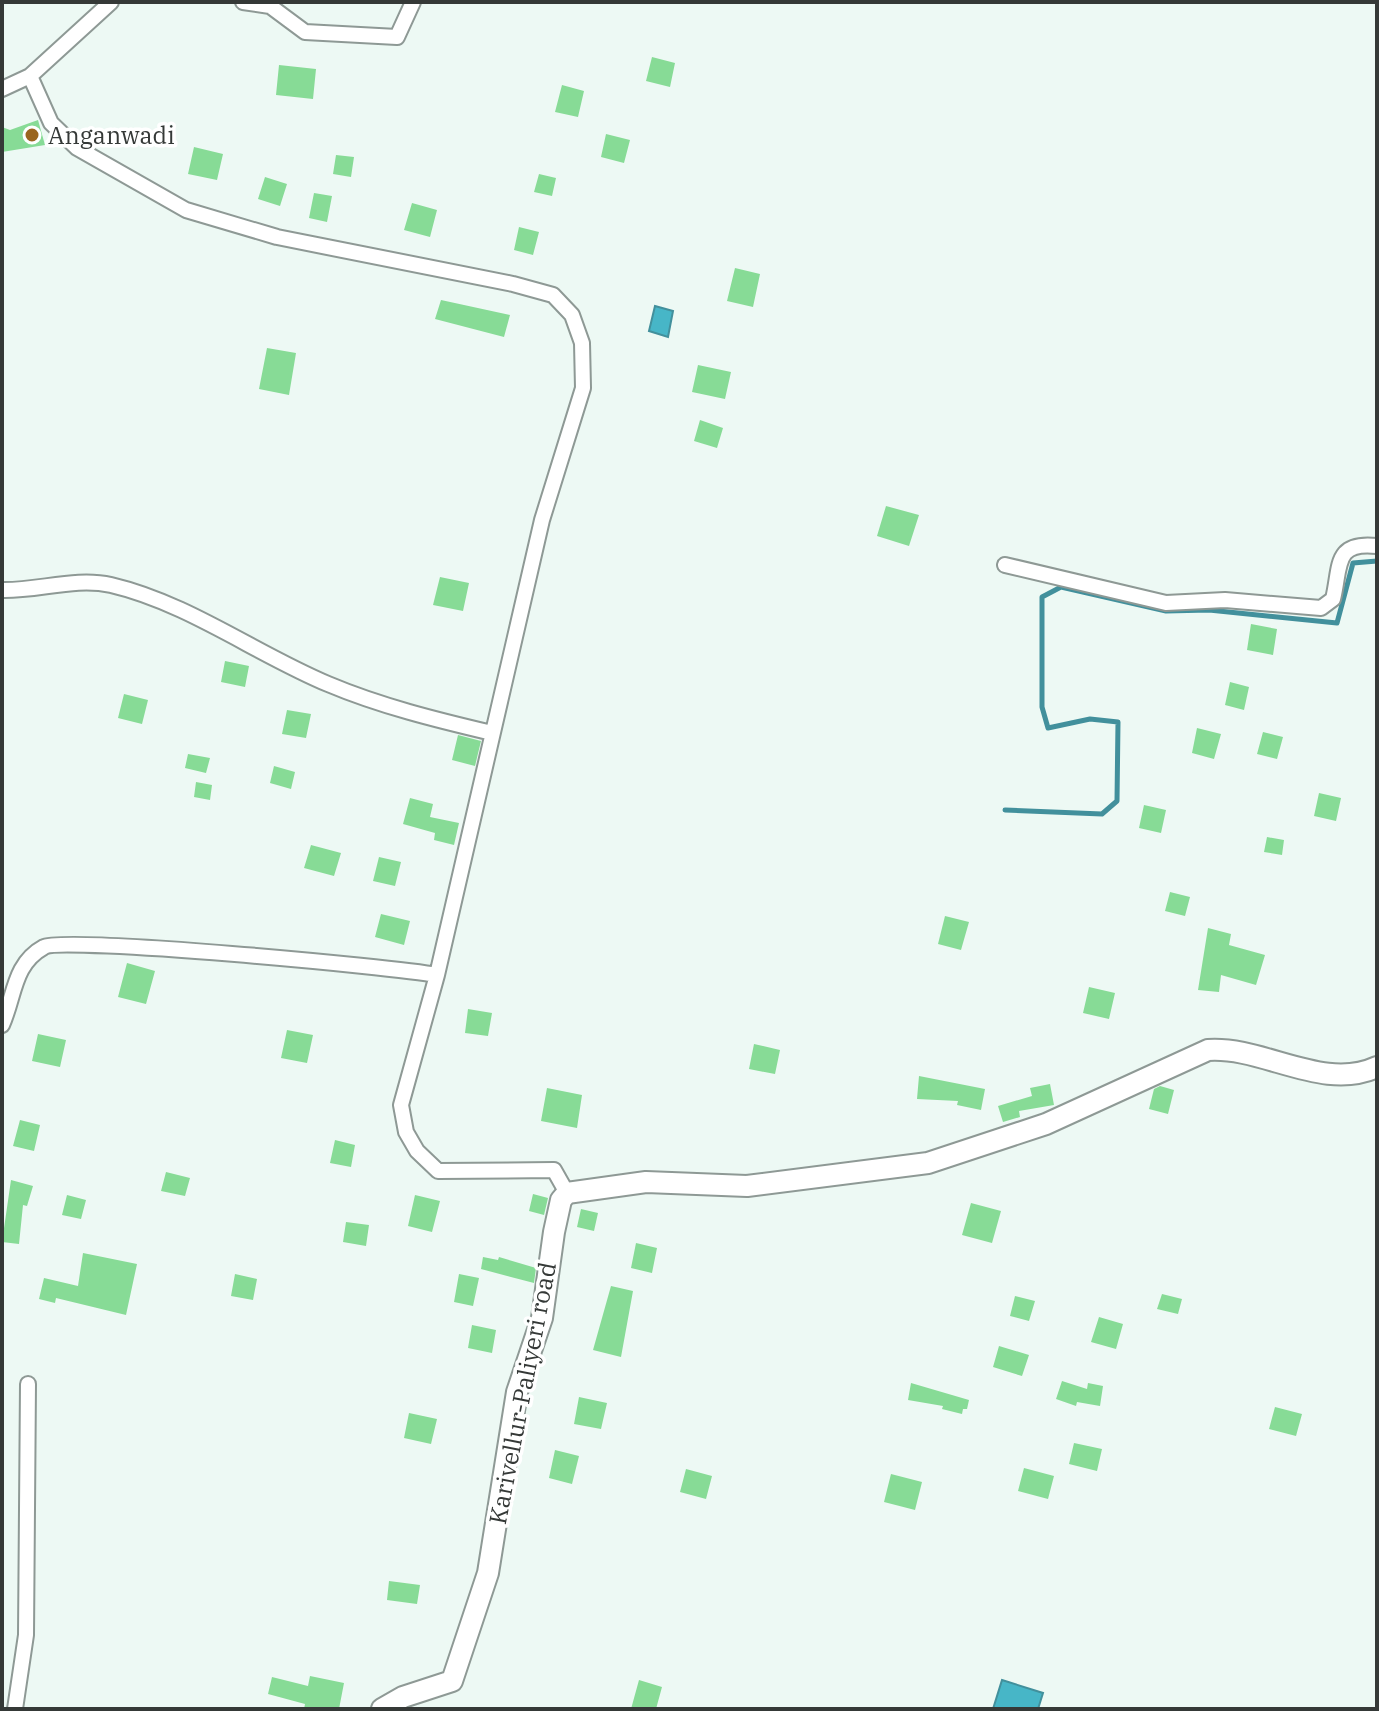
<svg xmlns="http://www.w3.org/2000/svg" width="1379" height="1711" viewBox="0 0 1379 1711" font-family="'IBM Plex Serif',serif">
	<rect width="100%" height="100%" fill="#edf9f4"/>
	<!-- water -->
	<path fill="#47b6c7" stroke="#42909c" stroke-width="2" d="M655 306 673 311 668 337 649 331Z
		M1002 1680 1043 1693 1038 1709H993Z"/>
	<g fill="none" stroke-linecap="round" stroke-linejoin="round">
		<!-- stream -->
		<path stroke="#42909c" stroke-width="5" d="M1005 810 1102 814 1117 801 1118 722 1090 719 1048 728 1042 707V597L1061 587 1166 611 1209 610 1337 623 1353 563 1377 561"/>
	</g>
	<!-- building -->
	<path fill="#87db96" d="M652 57 675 63 670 87 646 81Z
		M279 65 316 69 313 99 276 95Z
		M562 85 584 91 578 117 555 112Z
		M38 120 45 145 2 152V127L10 130Z
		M606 134 630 140 624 163 601 157Z
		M194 147 223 154 217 180 188 174Z
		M336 155 354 157 351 177 333 174Z
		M539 174 556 178 552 196 534 192Z
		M265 177 287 184 280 206 258 199Z
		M314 193 332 196 327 222 309 218Z
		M412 203 437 210 430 237 404 230Z
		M519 227 539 232 533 255 514 250Z
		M735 268 760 274 753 307 727 301Z
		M441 300 510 315 504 337 435 319Z
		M267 348 296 353 289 395 259 389Z
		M698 365 731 372 725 399 692 392Z
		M700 420 723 428 717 448 694 441Z
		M886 506 919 515 909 546 877 536Z
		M440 577 469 583 463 611 433 605Z
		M1251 624 1277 629 1273 655 1247 650Z
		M225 661 249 666 245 687 221 682Z
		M1230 682 1249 687 1244 710 1225 705Z
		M124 694 148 700 142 724 118 718Z
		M287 710 311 714 306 738 282 734Z
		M1197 728 1221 734 1214 759 1192 753Z
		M1263 732 1283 737 1277 759 1257 754Z
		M458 735 481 741 475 766 452 760Z
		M188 754 210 758 206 773 185 768Z
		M274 766 295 772 291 789 270 783Z
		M196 782 212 785 210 800 194 797Z
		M1319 793 1341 798 1336 821 1314 816Z
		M410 798 433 804 430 817 459 823 454 845 434 840 435 833 403 824Z
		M1144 805 1166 810 1161 833 1139 828Z
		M1267 837 1284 840 1282 855 1264 852Z
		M311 845 341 853 334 876 304 868Z
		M379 857 401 862 395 886 373 881Z
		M1170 892 1190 897 1185 916 1165 911Z
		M381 914 410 921 404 945 375 937Z
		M945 916 969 922 961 950 938 944Z
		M1208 928 1231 934 1229 945 1265 955 1256 985 1221 975 1219 992 1198 990Z
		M127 963 155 971 146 1004 118 997Z
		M1089 987 1115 993 1109 1019 1083 1013Z
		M468 1009 492 1013 488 1036 465 1033Z
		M287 1030 313 1035 307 1063 281 1058Z
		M38 1034 66 1040 60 1067 32 1061Z
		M754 1044 780 1050 775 1074 749 1069Z
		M919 1076 985 1089 981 1110 957 1105 958 1101 917 1099Z
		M1050 1084 1054 1105 1019 1111 1020 1117 1003 1122 998 1106 1032 1096 1030 1088Z
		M1160 1086 1174 1090 1168 1114 1149 1109 1154 1089Z
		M547 1088 582 1095 577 1128 541 1121Z
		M20 1120 40 1125 34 1151 13 1146Z
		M335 1140 355 1145 351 1167 330 1163Z
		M166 1172 190 1178 185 1196 161 1191Z
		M11 1180 33 1186 27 1206 23 1205 19 1244 2 1242Z
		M533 1194 548 1198 544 1215 529 1211Z
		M67 1195 86 1200 81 1219 62 1215Z
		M415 1195 440 1201 432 1232 408 1226Z
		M971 1203 1001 1211 992 1243 962 1235Z
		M581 1209 598 1213 594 1231 577 1227Z
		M346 1222 369 1225 366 1246 343 1242Z
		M636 1243 657 1248 652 1273 631 1268Z
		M83 1253 137 1264 126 1315 56 1298 55 1303 39 1299 44 1278 78 1286Z
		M483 1257 498 1260 499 1257 536 1268 534 1283 481 1269Z
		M235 1274 257 1279 253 1300 231 1296Z
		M459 1274 479 1278 473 1306 454 1302Z
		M611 1286 633 1291 621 1357 593 1350Z
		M1162 1294 1182 1299 1178 1314 1157 1309Z
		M1015 1296 1035 1301 1029 1321 1010 1316Z
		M1099 1317 1123 1324 1116 1349 1091 1342Z
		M472 1325 496 1330 492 1353 468 1348Z
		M999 1346 1029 1355 1022 1376 993 1367Z
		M1062 1381 1087 1389 1088 1383 1103 1386 1100 1406 1077 1402 1076 1406 1056 1399Z
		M911 1383 969 1400 967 1409H963L962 1414 942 1409 943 1406 908 1400Z
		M579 1397 607 1403 601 1429 574 1424Z
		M1275 1407 1302 1414 1296 1436 1269 1429Z
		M409 1413 437 1419 431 1444 404 1438Z
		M1074 1443 1102 1449 1097 1471 1069 1464Z
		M555 1450 579 1456 572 1484 549 1478Z
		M1024 1468 1054 1476 1048 1499 1018 1491Z
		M686 1469 712 1476 706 1499 680 1492Z
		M891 1474 922 1482 915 1510 884 1502Z
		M389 1581 420 1585 417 1604 387 1600Z
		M310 1676 344 1683 339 1709H304L305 1704 268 1694 272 1677 308 1686Z
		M639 1680 662 1687 656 1709H631Z"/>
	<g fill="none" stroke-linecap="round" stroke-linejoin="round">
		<defs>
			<path id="minor" d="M243 2 270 6 305 32 397 37 413 2
				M30 76 51 123 77 148 186 210 277 237 513 284 553 295 572 315 582 343 583 388 542 520 437 975 401 1105 406 1132 417 1151 438 1171 554 1170 567 1193
				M2 89 30 76 111 2
				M1005 565 1166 603 1225 600 1321 608 1333 599C1341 567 1333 541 1377 546
				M2 590C38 591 75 577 111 585 188 603 256 654 328 684 380 706 437 720 492 733
				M2 1025C15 996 13 964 44 947 63 936 395 967 437 975
				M15 1709 26 1635 28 1384"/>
			<path id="secondary" d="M382 1709 403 1697 452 1681 488 1573 517 1392 542 1318 554 1232 561 1200 567 1193 646 1182 747 1186 928 1163 1046 1124 1208 1050C1263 1046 1323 1092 1377 1067"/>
		</defs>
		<!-- minor casing -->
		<use href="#minor" stroke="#8e9995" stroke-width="18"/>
		<!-- secondary casing -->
		<use href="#secondary" stroke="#8e9995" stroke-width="24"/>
		<!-- minor -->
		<use href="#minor" stroke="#fff" stroke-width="14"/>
		<!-- secondary -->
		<use href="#secondary" stroke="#fff" stroke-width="20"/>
	</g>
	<!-- markers -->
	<circle fill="#9a641e" stroke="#fff" stroke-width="3" cx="32" cy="135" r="8"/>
	<g text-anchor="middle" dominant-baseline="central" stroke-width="7" stroke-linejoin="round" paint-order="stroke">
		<!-- poi labels -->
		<g font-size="24" fill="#353937" stroke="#fff" text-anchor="start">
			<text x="48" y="135">Anganwadi</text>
		</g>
		<!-- street labels -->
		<g font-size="24" fill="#353937" stroke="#fff">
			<text transform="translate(522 1393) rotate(-79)">Karivellur-Paliyeri road</text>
		</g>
	</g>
	<!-- border -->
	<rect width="1379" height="1711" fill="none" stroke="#353937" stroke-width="8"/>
</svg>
